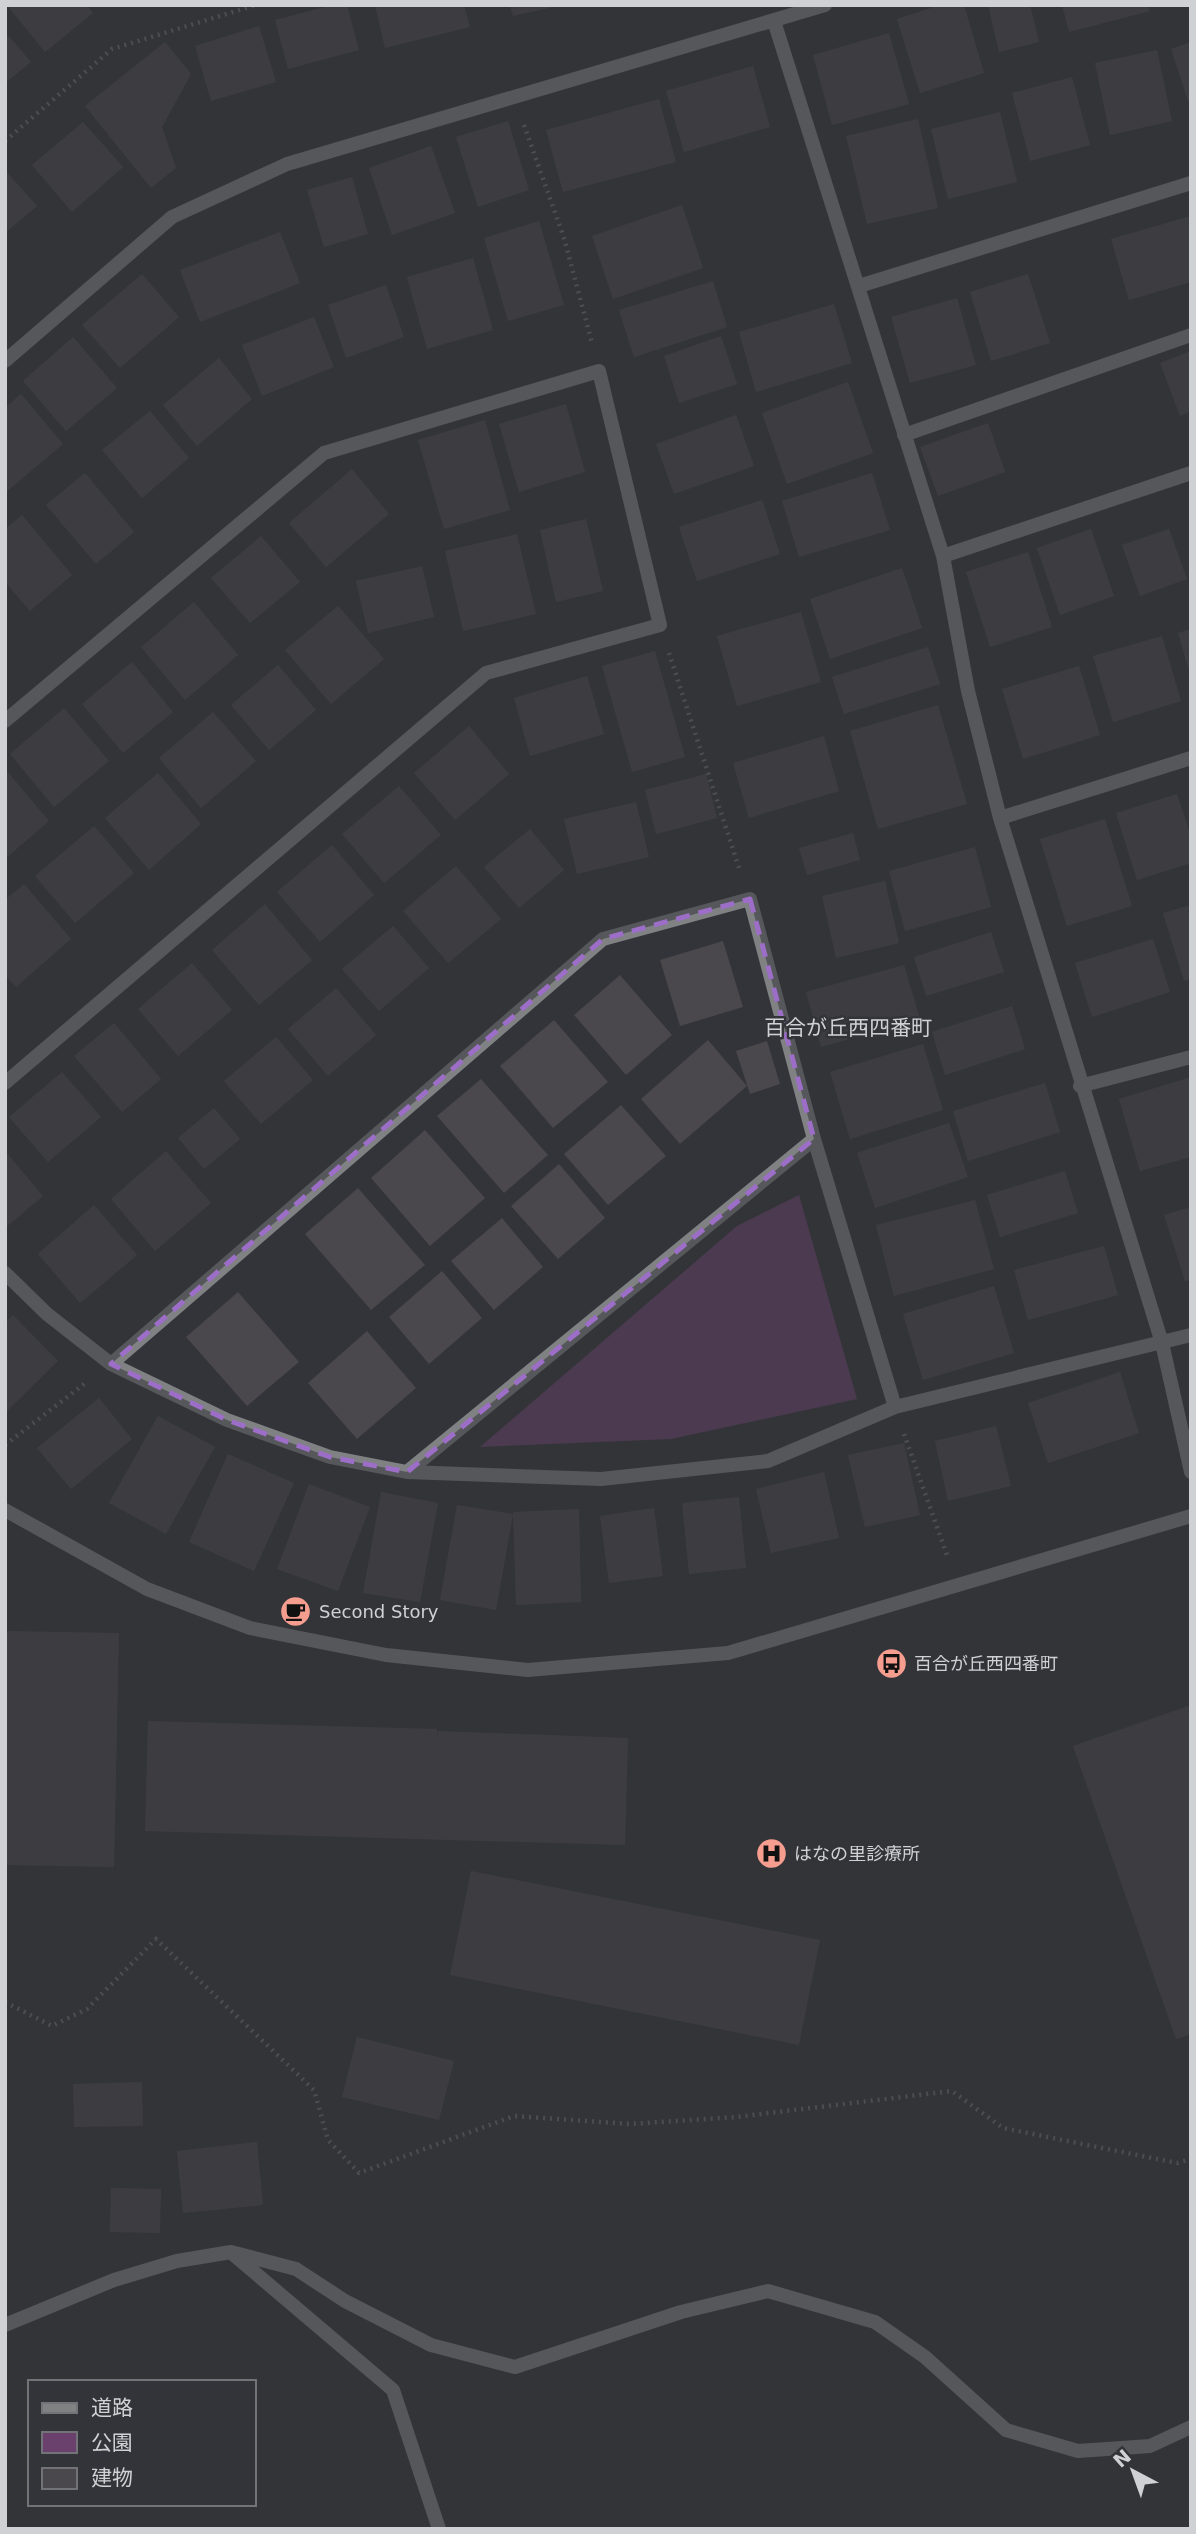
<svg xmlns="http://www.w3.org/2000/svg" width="1196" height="2534" viewBox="0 0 1196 2534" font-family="'DejaVu Sans','Noto Sans JP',sans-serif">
	<rect width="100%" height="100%" fill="#333439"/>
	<!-- green -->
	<path fill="#6a416d" d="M799 1195 857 1399 671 1439 480 1447 737 1226Z"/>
	<!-- building -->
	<path fill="#4a484d" d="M7 5H87L93 13 45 52Z
		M333 5H347L359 50 288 69 275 20Z
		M375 5H464L470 27 385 48Z
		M510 5H557V6L513 16Z
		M940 5H964L984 73 920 93 897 19Z
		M988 5H1030L1039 42 999 52Z
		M1062 5H1148L1150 11 1069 32Z
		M259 26 276 82 211 101 195 46Z
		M5 32 31 62 5 83Z
		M889 33 909 104 832 125 813 55Z
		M165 42 191 74 162 127 176 168 151 188 85 106Z
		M1191 42V107H1190L1171 49Z
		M1157 50 1172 121 1110 135 1095 63Z
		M753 66 770 127 684 152 666 91Z
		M1072 77 1090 145 1030 161 1012 93Z
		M659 99 676 162 563 192 546 130Z
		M1000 112 1017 182 948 199 931 129Z
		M918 119 938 208 867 224 846 136Z
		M508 121 529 190 478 207 456 137Z
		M83 122 123 167 72 212 32 165Z
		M431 146 455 213 392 235 369 168Z
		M5 170 37 206 5 233Z
		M352 177 368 234 324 247 307 190Z
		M682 205 703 268 613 299 592 236Z
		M1191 216V282L1129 300 1111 239Z
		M539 221 564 305 508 321 484 238Z
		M280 232 300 283 200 322 180 270Z
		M473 258 493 330 427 349 407 277Z
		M142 274 179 317 120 368 82 325Z
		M1028 274 1050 343 991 361 970 292Z
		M713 281 727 327 634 357 619 310Z
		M386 285 404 337 346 358 328 305Z
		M957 298 976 365 910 383 891 317Z
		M834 304 852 363 756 392 739 332Z
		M314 317 334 367 262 396 242 345Z
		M721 336 737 384 679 403 664 356Z
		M73 337 117 388 66 431 23 381Z
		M1191 351V411L1180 416 1160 363Z
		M219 358 252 399 197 446 163 405Z
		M848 382 873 453 787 484 762 413Z
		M21 394 63 444 5 493V408Z
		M566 404 585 472 519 492 499 424Z
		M150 411 189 458 142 498 102 450Z
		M736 415 754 466 674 494 656 444Z
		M485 420 510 510 444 529 418 440Z
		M988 423 1005 472 938 496 920 447Z
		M352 469 389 514 326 567 289 523Z
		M85 473 134 532 96 564 46 505Z
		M872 473 890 530 799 557 782 501Z
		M762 500 780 554 697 581 679 527Z
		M22 515 72 575 30 611 5 582V529Z
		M586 519 603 591 556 602 540 530Z
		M1091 529 1114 596 1060 615 1037 548Z
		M1169 529 1187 579 1140 596 1122 545Z
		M517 534 536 614 463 631 445 551Z
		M261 536 300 582 250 623 211 578Z
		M1028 552 1052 627 990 647 966 572Z
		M422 566 434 617 368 633 356 581Z
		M902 568 922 628 830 659 810 599Z
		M194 602 238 655 185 700 141 647Z
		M338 606 384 659 331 704 285 650Z
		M801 612 821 682 737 706 717 636Z
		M1191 629V674H1190L1178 633Z
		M1162 636 1181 701 1113 722 1093 656Z
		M928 647 940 684 844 714 832 677Z
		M655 651 685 757 632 772 602 666Z
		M132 662 173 712 123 753 82 704Z
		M278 665 316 710 269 750 231 705Z
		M1079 666 1100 735 1023 759 1002 689Z
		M587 676 604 734 530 756 514 698Z
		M938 705 967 804 878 829 850 731Z
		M64 708 109 761 54 807 10 754Z
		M213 712 256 761 201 808 159 758Z
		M469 726 509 774 455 820 414 773Z
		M824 736 839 791 749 818 733 763Z
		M5 769 49 821 5 859Z
		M158 773 201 824 149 870 105 818Z
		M706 774 717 818 656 834 645 790Z
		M399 786 441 835 384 883 342 834Z
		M1177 794 1191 836V863L1137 880 1116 813Z
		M636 802 649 857 577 874 564 819Z
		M1105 819 1132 906 1067 926 1040 839Z
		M94 826 134 873 75 923 35 876Z
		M530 829 564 870 519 908 484 867Z
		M853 833 860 860 807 875 799 848Z
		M332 845 374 895 320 942 277 892Z
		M975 847 991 907 905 931 889 871Z
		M456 866 501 919 448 963 403 911Z
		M885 881 899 943 836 958 822 896Z
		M24 884 71 939 16 987 5 975V900Z
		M265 904 312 960 259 1005 212 950Z
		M1191 905V979L1184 981 1163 913Z
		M393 926 429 968 379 1011 342 969Z
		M991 932 1004 972 926 996 914 957Z
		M1153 939 1170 992 1092 1017 1075 963Z
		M723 941 743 1007 680 1026 660 960Z
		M192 963 232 1010 178 1056 138 1009Z
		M904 965 920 1019 821 1047 806 992Z
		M620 975 672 1035 626 1075 574 1015Z
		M336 988 376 1035 328 1076 288 1029Z
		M1012 1006 1025 1049 945 1075 932 1032Z
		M554 1020 608 1082 553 1128 500 1066Z
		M114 1023 161 1079 122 1112 74 1056Z
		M276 1037 313 1080 261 1124 224 1081Z
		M708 1040 747 1086 680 1144 641 1099Z
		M767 1041 780 1084 750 1094 736 1051Z
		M923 1044 943 1110 850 1139 830 1072Z
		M62 1072 101 1117 48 1162 9 1117Z
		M1191 1077V1157L1140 1171 1119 1099Z
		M481 1079 548 1155 504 1193 437 1116Z
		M1045 1083 1060 1132 968 1161 953 1111Z
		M621 1105 666 1156 608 1205 564 1154Z
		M214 1108 240 1139 204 1169 178 1138Z
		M949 1123 968 1177 875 1208 857 1153Z
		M425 1130 485 1198 430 1246 371 1178Z
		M5 1151 43 1196 5 1228Z
		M166 1151 211 1203 155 1251 111 1199Z
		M559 1164 605 1218 558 1259 511 1206Z
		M1065 1171 1078 1213 1000 1237 987 1195Z
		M358 1188 425 1265 371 1310 305 1234Z
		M975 1200 994 1269 894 1296 876 1225Z
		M94 1205 137 1255 80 1303 38 1254Z
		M1191 1207V1280L1185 1281 1164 1215Z
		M502 1218 543 1267 494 1310 451 1261Z
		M1104 1246 1118 1295 1028 1320 1014 1270Z
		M442 1271 482 1318 429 1364 389 1317Z
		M994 1286 1014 1353 923 1380 903 1314Z
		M238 1292 299 1362 247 1406 186 1337Z
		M13 1315 58 1361 5 1413V1323Z
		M367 1331 416 1388 357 1439 308 1383Z
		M1120 1372 1139 1433 1048 1463 1028 1403Z
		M99 1398 132 1439 71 1489 37 1448Z
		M158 1416 215 1447 166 1534 109 1503Z
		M996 1426 1011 1486 948 1501 935 1441Z
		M904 1443 920 1515 865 1527 848 1455Z
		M228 1454 294 1483 254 1571 189 1542Z
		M824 1472 839 1538 771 1553 756 1489Z
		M309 1484 370 1507 338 1591 277 1569Z
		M381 1492 438 1503 420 1602 363 1593Z
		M739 1497 746 1568 689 1574 682 1503Z
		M457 1505 513 1514 496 1610 440 1600Z
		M654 1508 663 1576 609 1583 600 1516Z
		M579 1509 581 1602 516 1605 513 1512Z
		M5 1631 119 1633 114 1867 5 1865Z
		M1191 1705V2034L1176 2039 1073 1746Z
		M148 1721 437 1729 438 1739V1731L628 1738 625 1845 145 1831Z
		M471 1871 820 1940 799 2045 450 1975Z
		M357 2037 454 2061 439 2120 342 2097Z
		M142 2082 143 2126 74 2127 73 2084Z
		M257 2142 263 2205 183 2213 177 2151Z
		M111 2188 161 2189 160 2233 110 2232Z"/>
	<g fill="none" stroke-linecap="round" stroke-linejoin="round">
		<!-- path -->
		<path stroke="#6b6c70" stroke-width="4.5" stroke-dasharray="2 5" stroke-linecap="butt" d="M524 125 564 238 592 343
			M5 141 112 49 256 5
			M669 653 740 871
			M904 1434 948 1558
			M5 1445 88 1381
			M5 2002 52 2026 87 2009 156 1939 314 2090 328 2140 359 2173 514 2116 630 2124 736 2117 952 2091 1003 2128 1177 2163 1191 2159"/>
		<!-- street -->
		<path stroke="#7f8183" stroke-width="14" d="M774 21 943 556 968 691 1000 818 1162 1343 1191 1472
			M859 286 1191 183
			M5 361 172 217 287 164 825 5
			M904 435 1191 335
			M943 556 1191 473
			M5 721 324 453 599 371 660 625 486 673 5 1083
			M1000 818 1191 758
			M1080 1086 1191 1057
			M5 1273 47 1314 111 1364 227 1420 330 1457 407 1472 601 1479 768 1461 895 1407 1191 1335
			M111 1364 603 939 750 899 814 1139
			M407 1472 814 1139 895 1407
			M5 1510 147 1589 250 1628 386 1655 528 1670 728 1653 1191 1516
			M234 2255 393 2390 439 2529
			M5 2325 114 2280 177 2261 231 2252 296 2269 345 2301 431 2345 515 2367 681 2312 768 2291 875 2322 925 2357 1006 2430 1078 2451 1150 2446 1191 2427"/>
	</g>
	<!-- marked area -->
	<path d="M0 0H1196V2534H0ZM750 899 814 1139 407 1472 330 1457 227 1420 111 1364 603 939Z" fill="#333439" fill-opacity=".55" fill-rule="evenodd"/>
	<path fill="none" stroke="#9d6ec7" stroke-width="5" stroke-dasharray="14 9" stroke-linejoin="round" d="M750 899 814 1139 407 1472 330 1457 227 1420 111 1364 603 939Z"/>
	<!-- icons -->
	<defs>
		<symbol id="cafe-disc" viewBox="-11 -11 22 22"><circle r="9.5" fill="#f59d8e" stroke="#333439"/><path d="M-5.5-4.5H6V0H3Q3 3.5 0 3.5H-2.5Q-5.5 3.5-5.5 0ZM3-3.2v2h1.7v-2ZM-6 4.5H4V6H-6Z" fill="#111"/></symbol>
		<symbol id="bus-disc" viewBox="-11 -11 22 22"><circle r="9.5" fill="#f59d8e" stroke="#333439"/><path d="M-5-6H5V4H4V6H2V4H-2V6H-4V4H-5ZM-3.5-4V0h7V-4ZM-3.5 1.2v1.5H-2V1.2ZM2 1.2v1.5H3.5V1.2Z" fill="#111"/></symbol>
		<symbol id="hospital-disc" viewBox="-11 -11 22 22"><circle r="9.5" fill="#f59d8e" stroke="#333439"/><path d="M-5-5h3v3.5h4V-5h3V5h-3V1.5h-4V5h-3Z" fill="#111"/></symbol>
	</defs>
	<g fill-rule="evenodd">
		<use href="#cafe-disc" x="278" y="1594" width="35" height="35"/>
		<use href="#bus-disc" x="874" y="1646" width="35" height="35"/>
		<use href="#hospital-disc" x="754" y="1836" width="35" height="35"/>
	</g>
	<g text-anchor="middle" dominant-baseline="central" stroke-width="5" stroke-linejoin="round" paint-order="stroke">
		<!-- poi labels -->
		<g font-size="18" fill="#d0d1d4" stroke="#333439" text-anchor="start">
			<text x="319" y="1611">Second Story</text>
			<text x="914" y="1663">百合が丘西四番町</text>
			<text x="794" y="1853">はなの里診療所</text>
		</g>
		<!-- quarter labels -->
		<g font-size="21" fill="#d0d1d4" stroke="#333439">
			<text x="848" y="1028">百合が丘西四番町</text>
		</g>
	</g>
	<!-- border -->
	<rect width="1196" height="2534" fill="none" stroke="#d0d1d4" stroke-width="14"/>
	<!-- legend -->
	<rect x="28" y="2380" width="228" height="126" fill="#333439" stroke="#727377" stroke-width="2"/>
	<rect x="42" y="2403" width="35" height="10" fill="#7f8183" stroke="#727377" stroke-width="2"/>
	<text x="91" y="2415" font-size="21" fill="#d0d1d4">道路</text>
	<rect x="42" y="2432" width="35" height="21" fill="#6a416d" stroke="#727377" stroke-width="2"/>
	<text x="91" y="2450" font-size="21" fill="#d0d1d4">公園</text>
	<rect x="42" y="2468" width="35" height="21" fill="#4a484d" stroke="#727377" stroke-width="2"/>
	<text x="91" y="2485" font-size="21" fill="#d0d1d4">建物</text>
	<!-- north arrow -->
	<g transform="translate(1133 2471) rotate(319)" stroke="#333439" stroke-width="5" paint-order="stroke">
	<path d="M0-5L12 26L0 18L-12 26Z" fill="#d0d1d4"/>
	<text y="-10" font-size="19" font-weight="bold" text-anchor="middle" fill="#d0d1d4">N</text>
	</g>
</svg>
